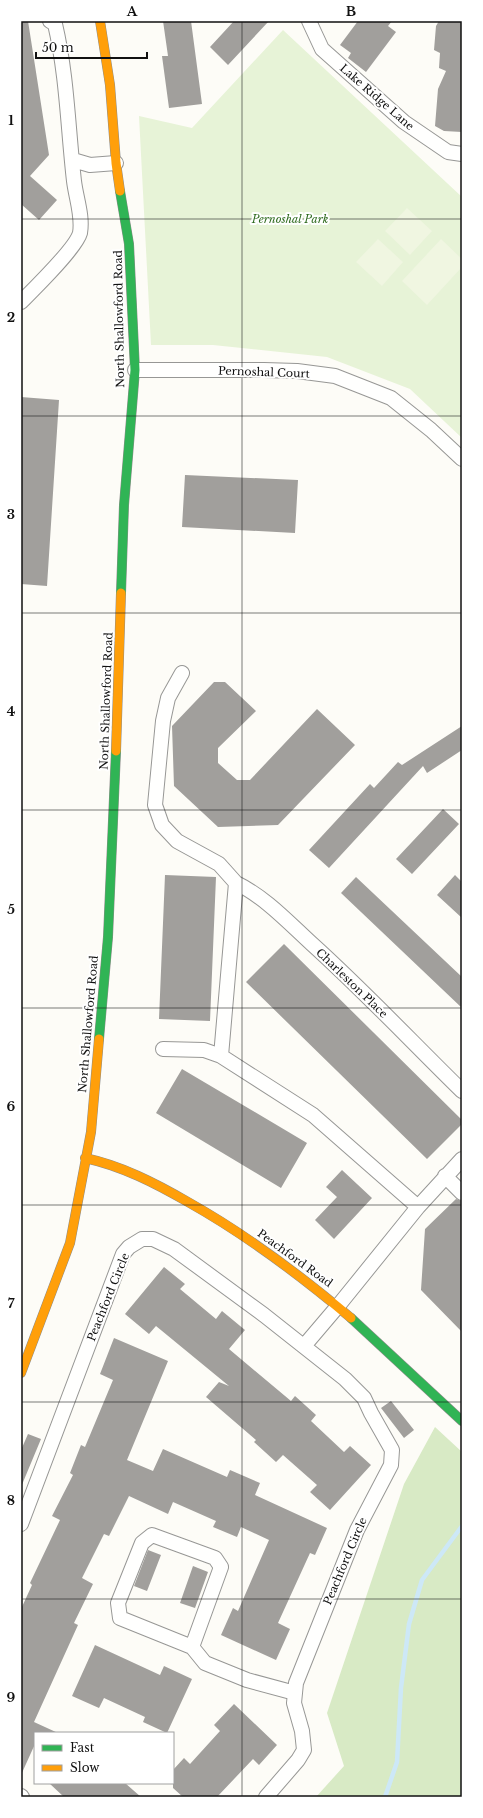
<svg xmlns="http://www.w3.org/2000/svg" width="483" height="1818" viewBox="0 0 483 1818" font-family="'Libre Baskerville',serif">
	<rect width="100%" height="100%" fill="#fdfcf7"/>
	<!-- green -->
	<path fill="#e7f3d7" d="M283 30 462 197V438L410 389 327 357 213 345H151L139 116 192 128Z"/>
	<!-- forest -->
	<path fill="#d8eac5" d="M435 1427 462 1452V1797H316L344 1766 327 1713 404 1484Z"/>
	<!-- pitch -->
	<path fill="#f0f6e1" d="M407 208 432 231 410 255 385 231Z
		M378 239 403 262 382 286 356 262Z
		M441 239 462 259V267L427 305 402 281Z"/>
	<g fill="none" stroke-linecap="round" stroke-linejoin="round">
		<!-- stream -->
		<path stroke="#cde8f7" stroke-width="4.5" d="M385 1797 397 1762 401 1688 409 1624 422 1580 462 1526"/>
	</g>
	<!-- building -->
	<path fill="#a19f9c" d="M21 21H28L49 155 30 176 57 200 39 220 21 204Z
		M163 21H191L202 104 169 108 162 56H168Z
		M234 21H269L228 65 210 47Z
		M358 21H392L388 26 396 32 366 72 348 58 351 53 340 45Z
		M439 21H462V132L444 131 435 126 438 89 446 71 439 68 440 53 434 50 436 26Z
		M21 397 59 400 47 586 21 584Z
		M185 475 298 480 295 533 182 527Z
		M214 682H225L256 711 218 748V763L237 780H250L317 709 355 745 278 825 218 827 174 786 172 726Z
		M462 726V750L427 773 423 766 329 868 309 850 370 784 374 788 398 762 402 765Z
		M443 809 459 824 412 874 396 859Z
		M165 875 216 877 210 1021 159 1019Z
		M455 875 462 882V918L437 895Z
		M356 877 462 977V1008L341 893Z
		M284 944 462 1120V1124L427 1159 246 982Z
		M182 1069 307 1143 281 1188 156 1113Z
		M342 1170 372 1198 334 1239 315 1220 337 1197 326 1187Z
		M456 1199 462 1201V1332L421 1290 425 1229Z
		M164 1267 185 1284 180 1289 216 1319 222 1311 245 1330 229 1349 291 1401 295 1396 316 1415 311 1421 344 1452 350 1446 371 1465 330 1510 310 1492 317 1485 283 1455 276 1462 254 1442 256 1440 206 1397 219 1382 229 1386 156 1326 149 1334 125 1314Z
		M114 1338 168 1361 127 1460 153 1471 163 1449 227 1477 230 1470 260 1483 255 1495 327 1528 315 1555 310 1553 278 1623 290 1629 276 1660 221 1635 233 1608 238 1611 269 1540 241 1527 237 1537 213 1527 216 1521 173 1502 168 1514 129 1496 109 1536 104 1534 82 1578 93 1584 74 1623 78 1625 34 1722 58 1733H35V1744L21 1775V1609L32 1585 30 1583 60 1520 52 1516 73 1475 70 1473 81 1445 85 1447 113 1380 100 1374Z
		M391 1401 414 1430 404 1438 381 1408Z
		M28 1434 41 1439 21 1487V1450Z
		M148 1550 161 1555 147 1591 134 1586Z
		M193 1566 208 1572 195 1608 180 1603Z
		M95 1645 160 1675 164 1666 192 1679 167 1733 143 1722 145 1717 104 1698 99 1708 72 1696Z
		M234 1704 277 1745 259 1765 253 1759 217 1797H183L173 1788V1770L184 1758 190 1764 220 1731 214 1725Z
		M49 1783H125L141 1797H64Z"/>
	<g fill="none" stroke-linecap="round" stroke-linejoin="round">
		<defs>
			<path id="street" d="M309 21 322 49 404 122 448 152 462 154
				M73 160 90 165 116 163
				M21 302C34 289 76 248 80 233 83 216 76 198 74 181 68 129 67 75 55 24L50 21
				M135 370H264L297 371 335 376 391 398 431 430 462 459
				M182 673 168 698 163 721 155 805 162 825 177 841 219 864 236 883 221 1056
				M236 883C265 897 288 922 312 944 364 991 412 1042 462 1091
				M163 1049 204 1050 221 1056 313 1115 418 1207
				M445 1176 462 1193
				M304 1346 338 1306 418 1207 462 1159
				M21 1524 123 1254 129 1247 142 1239H153L174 1249 264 1315 345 1379 364 1398 371 1413 392 1450 391 1465 357 1530 296 1683 294 1703 302 1731 304 1750 298 1760 266 1797
				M192 1647 120 1618 118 1603 142 1543 152 1535 215 1558 221 1567 192 1647 205 1663 247 1680 295 1693
				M21 1796 22 1797"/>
			<path id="fast" d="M120 191 129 244 135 370 124 505 121 593
				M99 1039 108 937 116 751
				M351 1318 462 1421"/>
			<path id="slow" d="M100 21 110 85 116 163 120 191
				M116 751 121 593
				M85 1158C122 1166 155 1183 188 1202 247 1235 300 1275 351 1318
				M21 1373 70 1243 91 1132 99 1039"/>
		</defs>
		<!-- street casing -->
		<use href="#street" stroke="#979795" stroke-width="16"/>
		<!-- fast casing -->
		<use href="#fast" stroke="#8e8d8b" stroke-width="10"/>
		<!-- slow casing -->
		<use href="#slow" stroke="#8e8d8b" stroke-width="10"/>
		<!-- street -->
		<use href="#street" stroke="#fffffe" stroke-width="14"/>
		<!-- fast -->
		<use href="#fast" stroke="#30b455" stroke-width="9"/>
		<!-- slow -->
		<use href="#slow" stroke="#ff9f0a" stroke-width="9"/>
	</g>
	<!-- grid -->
	<path fill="none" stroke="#111" stroke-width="1" stroke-opacity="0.55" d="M242 21V1797M21 219H462M21 416H462M21 613H462M21 810H462M21 1008H462M21 1205H462M21 1402H462M21 1599H462"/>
	<g text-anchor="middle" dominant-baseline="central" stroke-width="4" stroke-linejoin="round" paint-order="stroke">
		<!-- street labels -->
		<g font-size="11" fill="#111" stroke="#fff">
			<text transform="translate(377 97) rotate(41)">Lake Ridge Lane</text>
			<text transform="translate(119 319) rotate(-91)">North Shallowford Road</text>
			<text transform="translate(264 372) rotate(2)">Pernoshal Court</text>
			<text transform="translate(106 701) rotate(-88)">North Shallowford Road</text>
			<text transform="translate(352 983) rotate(44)">Charleston Place</text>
			<text transform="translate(88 1024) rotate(-85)">North Shallowford Road</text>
			<text transform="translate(295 1258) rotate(36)">Peachford Road</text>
			<text transform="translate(108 1297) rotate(-68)">Peachford Circle</text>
			<text transform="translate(345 1561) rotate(-67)">Peachford Circle</text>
		</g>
		<!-- park labels -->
		<g font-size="11" font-style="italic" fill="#2f6b1f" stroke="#fff">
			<text x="290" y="219">Pernoshal Park</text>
		</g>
	</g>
	<!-- border -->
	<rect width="483" height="1818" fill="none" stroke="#ffffff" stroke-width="44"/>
	<!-- legend -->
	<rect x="34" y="1732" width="140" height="52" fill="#ffffff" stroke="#a0a0a0"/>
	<rect x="42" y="1745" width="20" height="6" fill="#30b455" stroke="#a0a0a0"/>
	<text x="70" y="1752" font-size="12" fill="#111111">Fast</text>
	<rect x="42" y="1765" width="20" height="6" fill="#ff9f0a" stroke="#a0a0a0"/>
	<text x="70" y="1772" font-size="12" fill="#111111">Slow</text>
	<!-- scale -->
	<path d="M36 52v6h111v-6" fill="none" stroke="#111111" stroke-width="2"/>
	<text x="42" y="52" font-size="12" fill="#111111" stroke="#ffffff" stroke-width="3" paint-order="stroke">50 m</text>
	<rect x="22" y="22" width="439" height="1774" fill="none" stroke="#111" stroke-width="1.5"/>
	<g font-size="13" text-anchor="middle" font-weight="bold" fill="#111">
		<text x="132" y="16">A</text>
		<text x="351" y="16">B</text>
		<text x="11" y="125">1</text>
		<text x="11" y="322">2</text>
		<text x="11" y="519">3</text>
		<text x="11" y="716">4</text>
		<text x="11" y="914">5</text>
		<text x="11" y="1111">6</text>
		<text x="11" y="1308">7</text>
		<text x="11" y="1505">8</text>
		<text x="11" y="1702">9</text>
	</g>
</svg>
